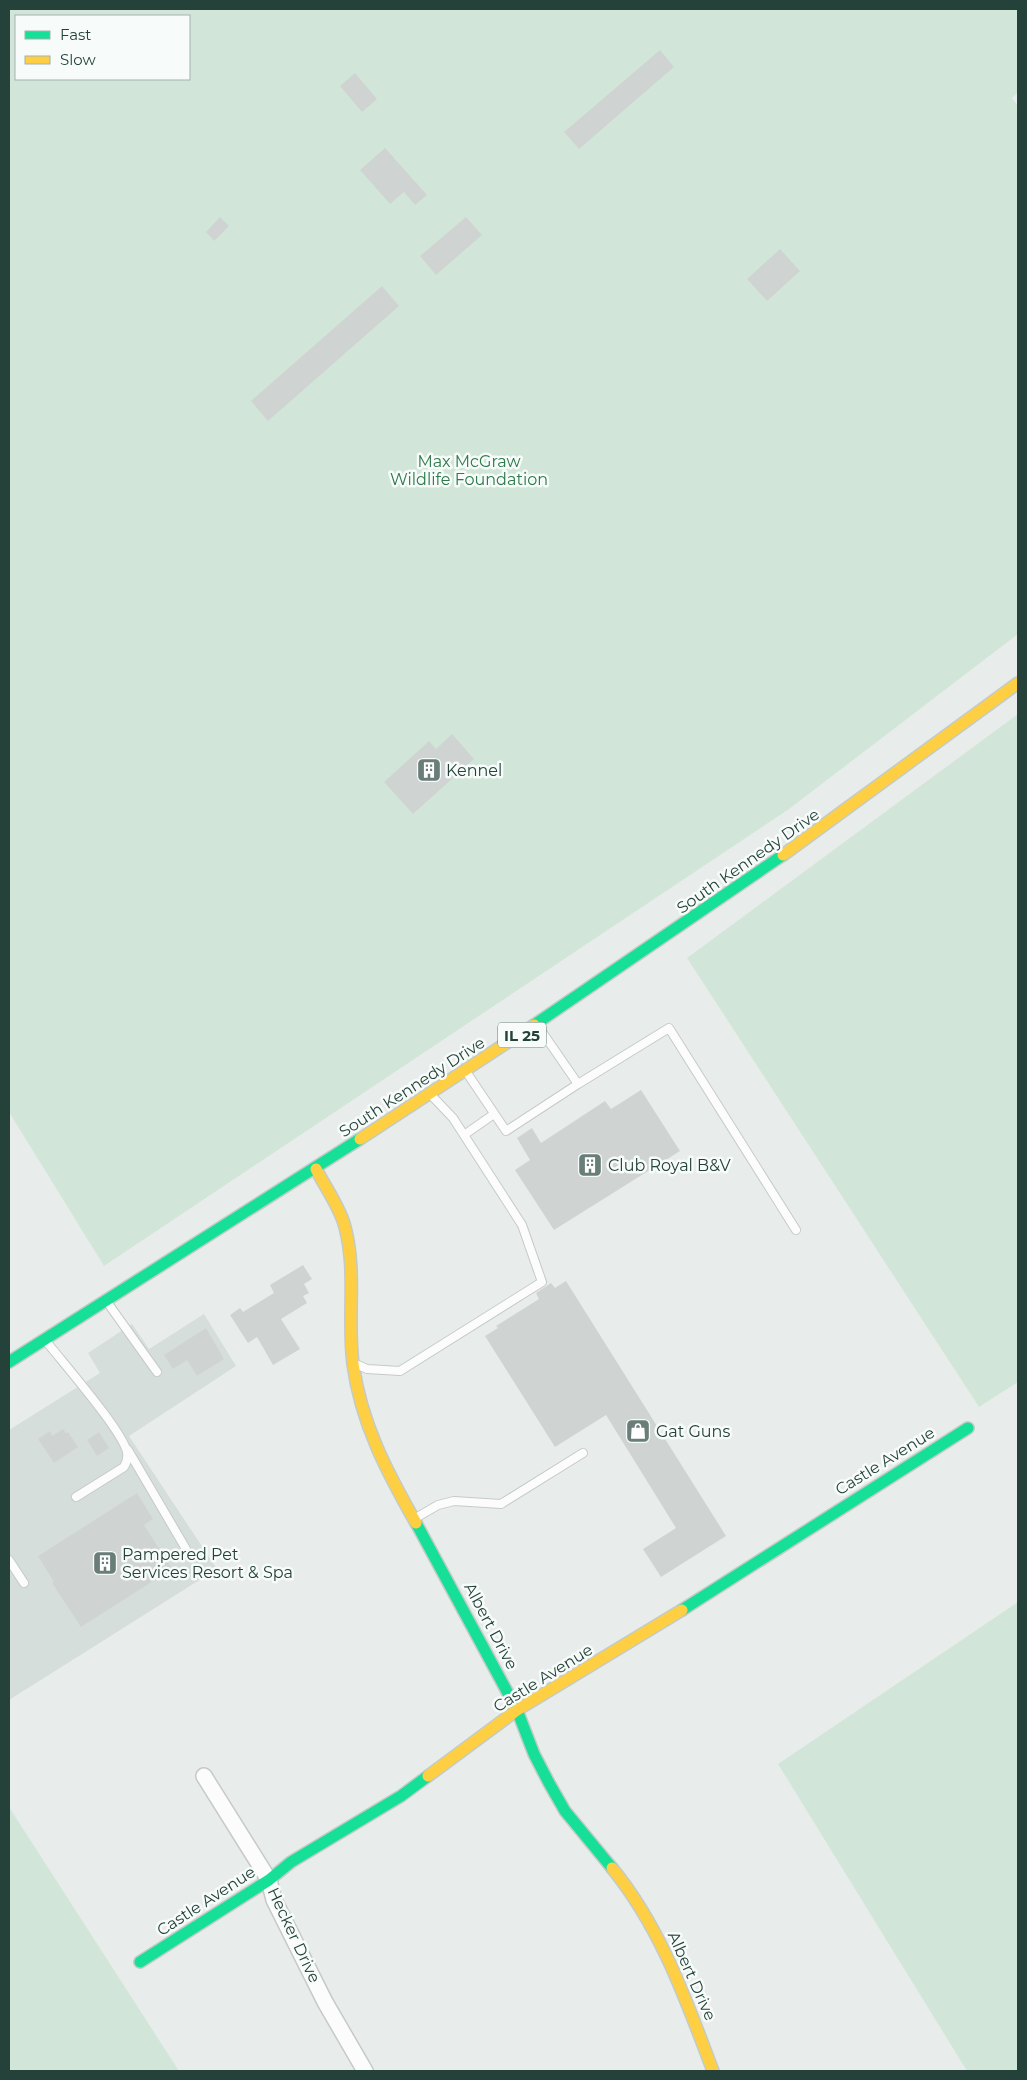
<svg xmlns="http://www.w3.org/2000/svg" width="1027" height="2080" viewBox="0 0 1027 2080" font-family="Montserrat,sans-serif">
	<rect width="100%" height="100%" fill="#e8edeb"/>
	<!-- built -->
	<path fill="#d6dedb" d="M204 1314 236 1366 129 1436 217 1569 9 1700V1430L100 1373 88 1353 132 1324 149 1349Z"/>
	<!-- green -->
	<path fill="#d1e6d8" fill-rule="evenodd" d="M9 9H1018V92L1012 98 1018 106V634L789 809 104 1266 9 1112ZM16 16H189V79H16Z
		M1018 714V1382L979 1407 687 958Z
		M1018 1602V2071H967L778 1764Z
		M9 1807 179 2071H9Z"/>
	<!-- building -->
	<path fill="#cfd4d2" d="M660 50 674 67 579 149 564 132Z
		M355 73 377 99 362 112 340 86Z
		M385 148 427 195 415 205 404 192 390 204 360 170Z
		M220 217 229 226 214 241 206 232Z
		M466 217 482 235 436 275 420 256Z
		M780 249 800 271 767 301 747 279Z
		M382 286 399 306 268 421 251 401Z
		M452 734 474 759 413 814 384 782 429 741 436 749Z
		M641 1090 680 1151 554 1230 515 1170 530 1160 517 1138 532 1128 541 1143 605 1101 611 1109Z
		M303 1265 312 1279 304 1284 309 1293 303 1296 307 1303 281 1319 300 1349 273 1365 257 1337 248 1343 230 1315 240 1308 243 1312 274 1293 270 1285Z
		M566 1281 726 1536 661 1577 643 1549 676 1528 606 1415 555 1447 485 1336 498 1328 496 1326 539 1299 536 1293 551 1283 555 1288Z
		M206 1328 224 1359 197 1376 187 1360 173 1369 164 1355Z
		M63 1429 66 1433 68 1432 78 1447 54 1463 38 1439 50 1431 52 1436Z
		M99 1432 109 1448 97 1456 87 1440Z
		M137 1493 153 1519 144 1525 172 1569 81 1627 52 1583 54 1582 38 1556Z"/>
	<g fill="none" stroke-linecap="round" stroke-linejoin="round">
		<defs>
			<path id="lane" d="M467 1073 506 1131 578 1084 538 1026
				M578 1084 669 1028 796 1230
				M464 1135 494 1114
				M107 1302 157 1372
				M46 1341C63 1363 122 1430 127 1452 128 1458 127 1462 124 1467L76 1497
				M358 1365 367 1369 400 1371 542 1282 522 1225 453 1118 432 1096
				M128 1450 186 1549
				M414 1519 438 1505 454 1501 501 1504 583 1453
				M9 1560 24 1583"/>
			<path id="street" d="M204 1776 269 1880 274 1900 325 2002 365 2071"/>
			<path id="fast" d="M534 1025 783 855
				M9 1362 360 1139
				M416 1523 517 1710 534 1754 549 1783 565 1811 612 1868
				M682 1610 968 1428
				M140 1962 269 1880 291 1862 401 1796 428 1776"/>
			<path id="slow" d="M783 855 1018 683
				M360 1139 534 1025
				M316 1169C325 1187 340 1207 345 1227 357 1272 347 1319 353 1364 361 1423 387 1472 416 1523
				M428 1776 517 1710 682 1610
				M612 1868C661 1928 686 2000 713 2071"/>
		</defs>
		<!-- lane casing -->
		<use href="#lane" stroke="#c5cac8" stroke-width="10"/>
		<!-- street casing -->
		<use href="#street" stroke="#c5cac8" stroke-width="18"/>
		<!-- fast casing -->
		<use href="#fast" stroke="#c3cbc8" stroke-width="14"/>
		<!-- slow casing -->
		<use href="#slow" stroke="#c3cbc8" stroke-width="14"/>
		<!-- lane -->
		<use href="#lane" stroke="#fcfcfc" stroke-width="8"/>
		<!-- street -->
		<use href="#street" stroke="#fcfcfc" stroke-width="15"/>
		<!-- fast -->
		<use href="#fast" stroke="#16e098" stroke-width="11"/>
		<!-- slow -->
		<use href="#slow" stroke="#ffcf43" stroke-width="11"/>
	</g>
	<!-- icons -->
	<defs>
		<symbol id="building-square" viewBox="-11 -11 22 22"><rect x="-9" y="-9" width="18" height="18" rx="4" fill="#697e78" stroke="#f7fbf9"/><path d="M-4-6H4V6H1V3H-1V6H-4ZM-2.5-4.3h1.7v1.8h-1.7ZM.8-4.3h1.7v1.8H.8ZM-2.5-1h1.7V.8h-1.7ZM.8-1h1.7V.8H.8Z" fill="#fff"/></symbol>
		<symbol id="shop-square" viewBox="-11 -11 22 22"><rect x="-9" y="-9" width="18" height="18" rx="4" fill="#697e78" stroke="#f7fbf9"/><path d="M-5-2.5h2.3a2.7 3.5 0 0 1 5.4 0H5L5.5 6h-11ZM-1.5-2.5h3a1.5 2.3 0 0 0-3 0Z" fill="#fff"/></symbol>
	</defs>
	<g fill-rule="evenodd">
		<use href="#building-square" x="415" y="756" width="28" height="28"/>
		<use href="#building-square" x="576" y="1151" width="28" height="28"/>
		<use href="#shop-square" x="624" y="1417" width="28" height="28"/>
		<use href="#building-square" x="91" y="1549" width="28" height="28"/>
	</g>
	<g text-anchor="middle" dominant-baseline="central" stroke-width="5" stroke-linejoin="round" paint-order="stroke">
		<!-- shield labels -->
		<rect fill="#f7fbf9" stroke="#637a73" stroke-width="1" x="498" y="1022.5" width="48" height="25" rx="4"/>
		<g font-size="15" font-weight="bold" fill="#24423a">
			<text x="522" y="1035">IL 25</text>
		</g>
		<!-- park labels -->
		<g font-size="16" fill="#2d7a4b" stroke="#f7fbf9">
			<text x="469" y="461">Max McGraw<tspan x="469" dy="18">Wildlife Foundation</tspan></text>
		</g>
		<!-- poi labels -->
		<g font-size="16" fill="#24423a" stroke="#f7fbf9" text-anchor="start">
			<text x="446" y="770">Kennel</text>
			<text x="608" y="1165">Club Royal B&amp;V</text>
			<text x="656" y="1431">Gat Guns</text>
			<text x="122" y="1554">Pampered Pet<tspan x="122" dy="18">Services Resort &amp; Spa</tspan></text>
		</g>
		<!-- street labels -->
		<g font-size="16" fill="#24423a" stroke="#f7fbf9">
			<text transform="translate(748 861) rotate(-35)">South Kennedy Drive</text>
			<text transform="translate(412 1087) rotate(-33)">South Kennedy Drive</text>
			<text transform="translate(885 1461) rotate(-32)">Castle Avenue</text>
			<text transform="translate(491 1626) rotate(62)">Albert Drive</text>
			<text transform="translate(543 1678) rotate(-32)">Castle Avenue</text>
			<text transform="translate(206 1901) rotate(-33)">Castle Avenue</text>
			<text transform="translate(294 1935) rotate(65)">Hecker Drive</text>
			<text transform="translate(692 1976) rotate(66)">Albert Drive</text>
		</g>
	</g>
	<!-- border -->
	<rect width="1027" height="2080" fill="none" stroke="#24423a" stroke-width="20"/>
	<!-- legend -->
	<rect x="15" y="15" width="175" height="65" fill="#f7fbf9" stroke="#a3b1ad"/>
	<rect x="25" y="31" width="25" height="8" fill="#16e098" stroke="#a3b1ad"/>
	<text x="60" y="40" font-size="15" fill="#24423a">Fast</text>
	<rect x="25" y="56" width="25" height="8" fill="#ffcf43" stroke="#a3b1ad"/>
	<text x="60" y="65" font-size="15" fill="#24423a">Slow</text>
</svg>
